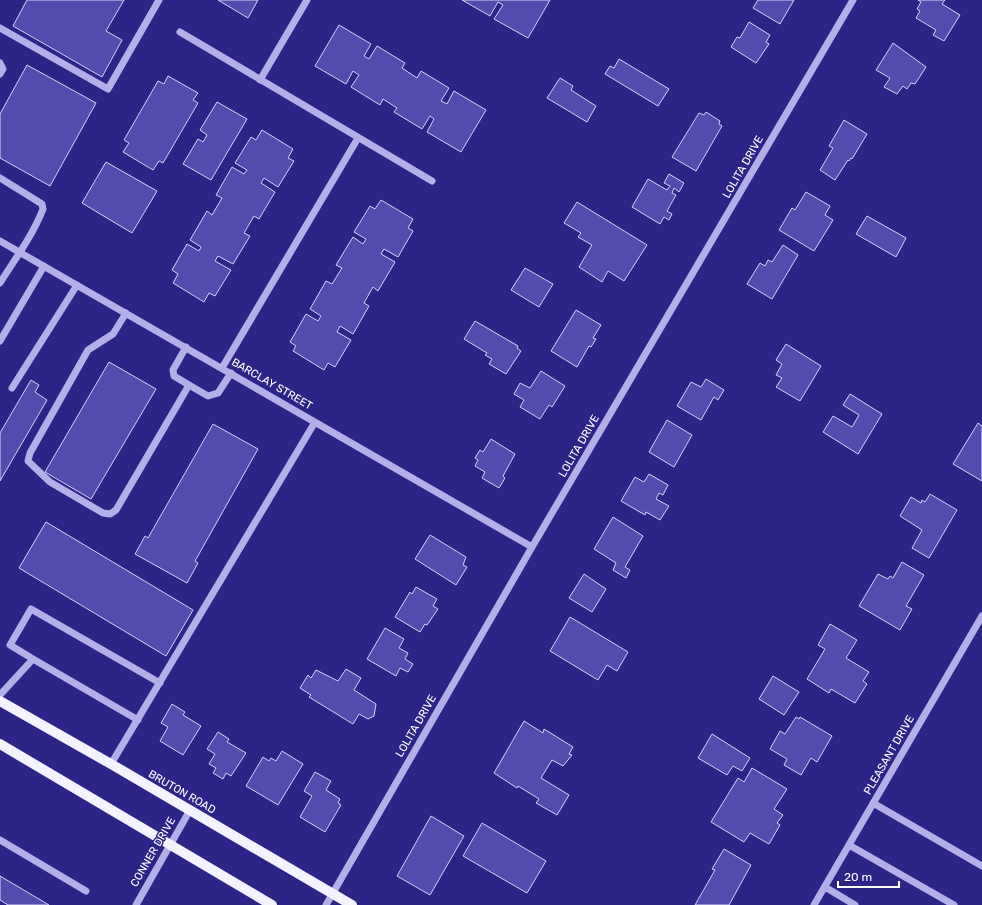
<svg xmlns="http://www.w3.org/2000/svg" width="982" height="905" viewBox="0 0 982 905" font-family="Rubik,sans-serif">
	<rect width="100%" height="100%" fill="#2c2486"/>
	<!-- building -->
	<path fill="#534cae" stroke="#d5d3f7" d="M27 0H124L106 31 122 40 102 77 13 26Z
		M218 0H258L248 18Z
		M462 0H550L528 38 494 19 503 5 498 2 490 16Z
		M758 0H794L780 24 753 8Z
		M918 0H945L942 4 960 15 944 41 933 35 936 30 916 18 920 11 917 9 921 2Z
		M749 22 770 35 766 42 769 44 756 63 731 47 737 37 740 38Z
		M339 25 371 44 364 56 369 59 377 46 405 63 402 68 417 78 421 71 449 88 441 101 447 104 454 91 486 110 461 152 427 132 434 119 430 116 422 129 394 112 397 108 383 99 380 105 351 87 359 75 353 71 346 84 315 66Z
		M893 43 926 67 915 84 911 83 907 89 903 86 897 94 884 87 890 78 876 70Z
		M619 59 669 89 658 106 605 74 610 66 614 68Z
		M27 65 96 103 50 186 0 158V114Z
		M168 76 198 93 193 100 198 103 163 163 159 161 153 170 123 152 129 143 124 140 158 81 164 84Z
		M560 78 573 86 571 90 596 106 587 122 547 98Z
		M217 102 247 119 211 180 183 164 198 139 203 142 207 135 200 130Z
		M706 112 720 121 719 124 722 126 696 171 672 157 699 113 704 115Z
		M844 120 867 134 852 159 851 158 849 161 848 160 835 180 820 170 833 148 829 146Z
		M262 130 293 149 288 158 294 161 278 187 264 178 261 183 275 192 259 219 254 216 244 233 250 236 233 264 218 256 215 261 231 270 215 296 209 293 204 302 173 283 178 274 172 270 187 244 199 251 201 247 190 240 207 211 212 215 222 198 216 195 232 167 244 174 247 170 235 163 251 137 256 140Z
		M106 162 157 191 132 233 82 203Z
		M669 174 684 183 679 192 674 188 672 193 676 195 667 211 672 214 669 220 664 217 660 224 632 207 648 179 667 190 670 186 664 183Z
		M806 192 830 206 825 215 833 220 814 251 779 230 792 208 795 210Z
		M381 200 413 219 408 228 413 231 398 257 384 249 381 254 395 262 378 291 373 287 364 303 369 306 353 334 340 326 337 332 351 340 335 367 328 363 324 370 293 351 296 346 290 342 306 314 318 321 321 316 310 309 326 281 332 284 342 268 336 265 353 237 363 244 366 239 354 232 370 206 375 209Z
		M577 202 647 245 624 281 608 271 602 282 579 267 592 245 578 237 581 233 564 223Z
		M867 216 906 238 896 257 856 234Z
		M783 245 798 255 772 299 747 284 760 263 765 266 768 260 772 262Z
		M525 268 553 284 539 307 511 290Z
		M576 310 601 325 593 338 596 339 591 347 589 346 577 367 551 351Z
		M475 321 518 346 517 348 521 351 506 374 489 364 492 359 485 355 487 353 464 339Z
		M786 344 821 366 800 401 776 387 782 378 776 375 782 364 776 360Z
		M109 362 156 389 91 499 45 472Z
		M541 371 565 386 552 407 549 405 540 419 520 407 524 400 514 394 520 383 530 388Z
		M706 379 724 390 718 400 714 397 701 420 677 406 691 382 701 387Z
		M31 380 39 385 35 392 47 400 0 481V433Z
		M850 394 882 414 858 454 823 432 833 416 852 427 859 415 843 405Z
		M667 420 692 435 674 467 649 452Z
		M978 423 982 426V481L953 464Z
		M213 424 258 449 195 561 198 563 187 583 135 554 145 536 148 538Z
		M491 439 515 454 503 476 505 478 499 488 482 478 485 472 475 466 478 460 475 458 480 450 483 452Z
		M649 474 668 485 663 495 659 493 656 499 669 506 660 520 646 512 645 515 621 501 635 477 644 482Z
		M930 494 957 510 929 558 912 548 922 530 900 516 911 497 921 503 922 500 925 502Z
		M613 517 643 536 625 567 630 570 626 578 613 570 616 563 594 549Z
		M46 522 193 610 166 656 19 568Z
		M430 535 466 557 463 565 467 567 456 585 415 559Z
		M902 562 924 575 906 606 912 609 900 630 859 606 878 574 888 579 890 576 893 578Z
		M584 574 606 589 592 612 569 598Z
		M416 587 437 599 433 606 438 609 427 625 425 624 420 632 395 617 410 592 412 594Z
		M570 617 628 652 617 671 607 665 598 680 550 651Z
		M830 624 857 640 846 658 869 672 863 681 867 684 855 703 831 689 829 693 807 679 825 649 818 645Z
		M385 628 404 639 399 648 408 653 405 659 413 664 408 672 400 668 396 676 367 659Z
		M346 669 361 678 354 690 376 704 374 716 368 719 359 714 353 724 309 697 311 695 300 688 308 675 311 678 316 670 338 681Z
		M773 676 799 692 784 715 759 699Z
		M172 704 185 712 183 715 201 726 183 755 160 741 168 727 161 723Z
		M796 717 799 719 800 717 832 736 817 762 811 758 801 775 784 765 787 759 770 749 780 731 785 734Z
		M524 721 543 733 544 729 573 747 569 754 572 755 563 766 552 760 541 778 569 795 557 815 536 803 539 799 518 786 517 788 494 773Z
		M218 732 229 739 227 742 246 753 231 776 226 773 223 779 213 773 216 768 209 764 215 754 207 749Z
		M712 734 750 758 742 771 733 766 727 775 698 758Z
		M282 751 303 764 278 805 246 786 263 757 269 761 271 758 276 761Z
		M752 768 787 789 774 809 783 815 777 823 780 825 769 844 750 833 744 842 711 822 738 778 744 782Z
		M315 772 331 781 326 790 340 799 338 803 341 805 325 832 300 817 312 796 304 791Z
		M431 816 464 836 430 895 397 876Z
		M482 823 546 861 527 893 463 856Z
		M724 849 751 865 729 905H695L715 870 712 869Z
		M0 876 49 905H8L0 900Z"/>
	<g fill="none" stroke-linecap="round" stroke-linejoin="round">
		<!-- minor -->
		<path stroke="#b3afe9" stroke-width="7" d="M0 28 108 89 159 0
			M180 32 432 181
			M0 63 3 69 0 74
			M260 80 307 0
			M0 178 42 204 43 209C33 235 15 259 0 283
			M0 241 532 547
			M126 313 113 334 88 350 30 453 28 461 50 482 103 513 110 514 116 510 189 385 208 396 218 393 231 373
			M0 341 44 266
			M186 347 173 370 174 376 189 385
			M222 368 358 138
			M12 388 77 285
			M33 659 10 645 31 609 160 683
			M0 695 33 659 138 720
			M111 764 315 422
			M873 803 982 866
			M0 840 86 891
			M849 845 954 905
			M825 887 855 905
			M136 905 190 810
			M326 905 532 547 853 0
			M814 905 982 616"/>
		<!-- major -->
		<path stroke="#f3f2fe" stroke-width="10" d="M0 701 111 764 352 905
			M0 744 272 905"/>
	</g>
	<g text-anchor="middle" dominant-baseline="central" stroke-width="3" stroke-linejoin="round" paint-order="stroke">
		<!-- street labels -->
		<g font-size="11" fill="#fff" stroke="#2c2486">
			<text transform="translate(743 167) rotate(-60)">LOLITA DRIVE</text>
			<text transform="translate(272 384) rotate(30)">BARCLAY STREET</text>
			<text transform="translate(579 446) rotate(-60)">LOLITA DRIVE</text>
			<text transform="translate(416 726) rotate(-60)">LOLITA DRIVE</text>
			<text transform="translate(889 755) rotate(-60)">PLEASANT DRIVE</text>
			<text transform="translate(182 792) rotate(30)">BRUTON ROAD</text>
			<text transform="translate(153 852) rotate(-60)">CONNER DRIVE</text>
		</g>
	</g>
	<!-- scale -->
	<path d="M838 881v6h61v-6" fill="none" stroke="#ffffff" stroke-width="2"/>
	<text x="844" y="881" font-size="12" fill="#ffffff" stroke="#2c2486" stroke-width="3" paint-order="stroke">20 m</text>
</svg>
